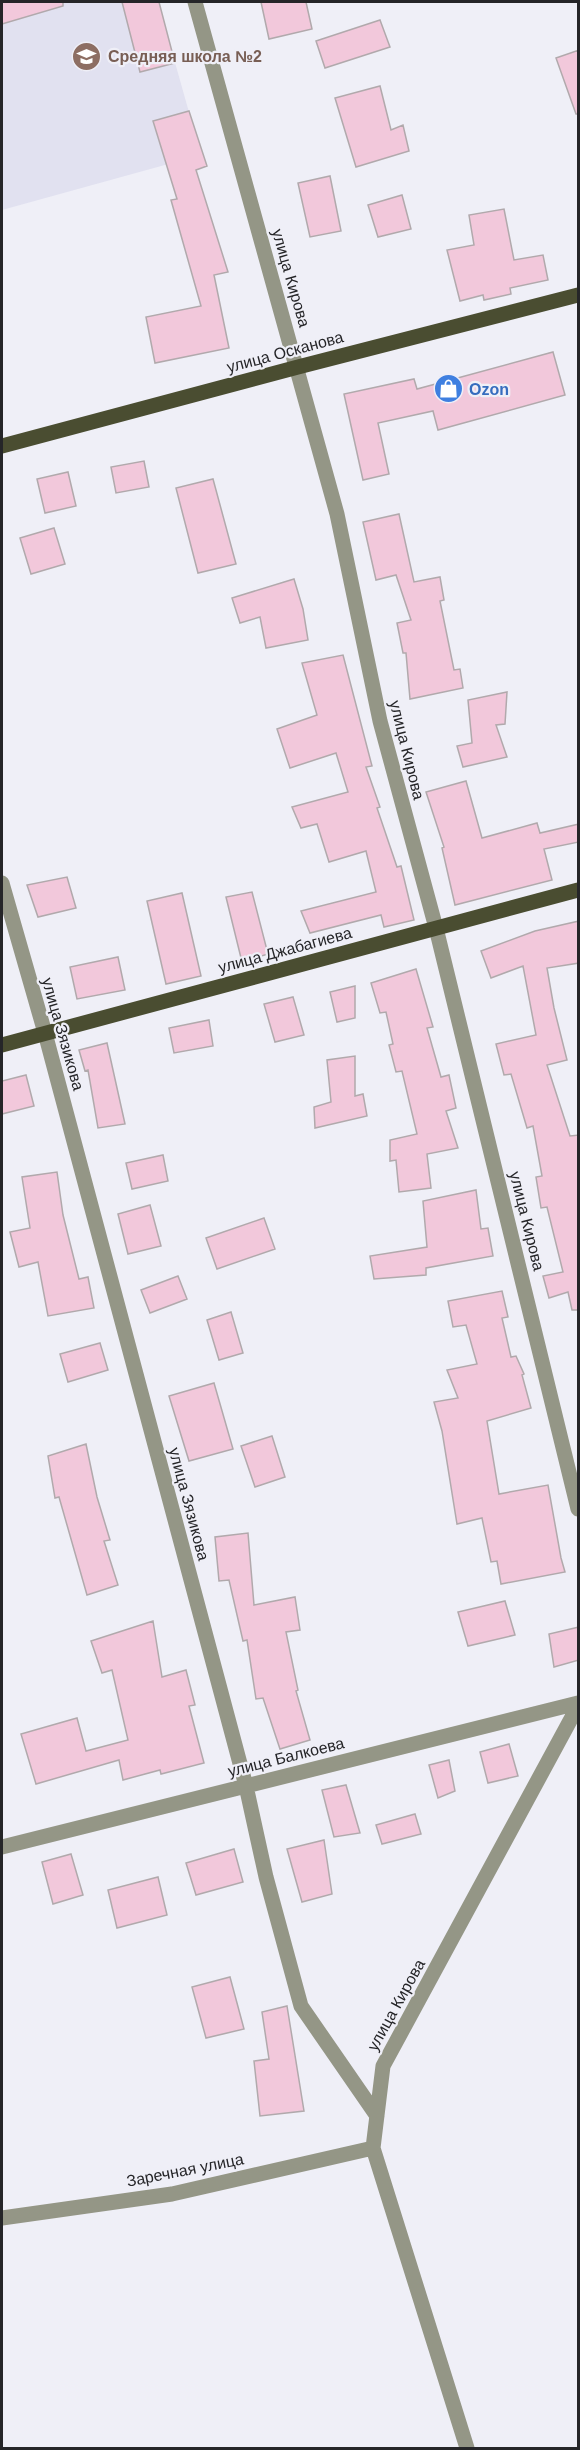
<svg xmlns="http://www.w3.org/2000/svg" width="580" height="2450" viewBox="0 0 580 2450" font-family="Helvetica,sans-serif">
	<rect width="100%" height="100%" fill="#efeff7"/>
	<!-- built -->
	<path fill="#e1e1f0" d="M2 2H158L201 155 2 210Z"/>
	<!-- building -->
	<path fill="#f2c8db" stroke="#b1a9ac" stroke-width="1.5" d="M2 2H63V6L2 24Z
		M122 2H159L175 63 140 72Z
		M261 2H306L312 29 269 39Z
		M380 20 390 47 325 68 316 41Z
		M579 50V114H576L556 58Z
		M380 86 391 130 403 125 409 151 356 167 335 98Z
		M189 111 207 166 196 170 228 272 214 275 229 348 155 363 146 317 201 306 171 200 177 199 153 121Z
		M330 176 341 231 310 237 298 183Z
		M402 195 411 229 378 237 368 205Z
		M504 209 514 260 543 255 548 280 510 288 511 294 484 300 483 295 460 301 447 250 474 245 469 215Z
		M553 352 565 395 438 430 433 411 378 423 389 474 363 480 344 394 414 379 417 389Z
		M144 461 149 487 116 493 111 467Z
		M68 472 76 506 45 513 37 479Z
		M213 479 236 564 198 573 176 488Z
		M399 514 414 582 440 577 444 600 440 601 454 670 460 669 463 688 410 699 406 653H403L397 623 411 620 396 575 376 580 363 522Z
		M54 528 65 564 31 574 20 538Z
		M294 579 303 609 308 640 266 648 260 617 240 623 232 598Z
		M343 655 372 766 366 767 380 807 377 808 397 867 401 866 414 920 384 927 381 915 310 933 301 911 376 892 366 851 329 862 317 824 301 828 292 807 348 792 336 753 290 768 277 729 317 715 302 663Z
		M507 692 505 724 496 725 507 757 463 767 457 746 472 743 468 700Z
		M466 781 482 838 537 823 540 833 579 824V842L544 849 552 880 455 905 442 848 444 847 426 792Z
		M67 877 76 908 38 917 27 885Z
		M252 892 268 954 242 962 226 897Z
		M182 893 201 976 166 984 147 901Z
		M579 921V963L547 968 554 1008 567 1060 547 1065 570 1136 579 1135V1310H572L568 1292 549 1298 543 1276 563 1272 547 1207 541 1208 536 1177 542 1176 533 1126 527 1128 511 1074 504 1075 496 1044 536 1035 523 966 491 978 481 951 535 931Z
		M118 957 125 990 77 999 70 967Z
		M416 969 433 1027 427 1028 441 1077 449 1075 456 1108 446 1111 458 1148 427 1154 431 1188 399 1192 396 1160 390 1161V1140L417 1134 402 1071 396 1072 389 1045 393 1044 386 1012 380 1013 371 983Z
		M355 986V1018L337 1022 330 992Z
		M293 997 304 1035 275 1042 264 1004Z
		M209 1020 213 1046 174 1053 169 1028Z
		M107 1043 125 1124 98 1128 88 1070 85 1071 79 1050Z
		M355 1056V1096L363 1094 367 1116 315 1128 314 1107 331 1102 327 1060Z
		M26 1075 34 1106 2 1114V1081Z
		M163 1155 168 1181 132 1189 126 1163Z
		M57 1172 63 1215 79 1279 88 1277 94 1308 48 1316 38 1262 19 1267 10 1232 30 1228 22 1177Z
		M476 1190 481 1229 488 1228 493 1256 426 1268V1275L374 1279 370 1256 427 1247 423 1201Z
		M150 1205 161 1246 128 1254 118 1214Z
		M264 1218 275 1249 217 1269 206 1238Z
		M178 1276 187 1299 150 1313 141 1290Z
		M502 1291 508 1317 502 1318 511 1357 516 1356 524 1374 522 1375 531 1408 487 1421 499 1494 548 1485 561 1558 565 1572 501 1584 497 1561 491 1562 482 1518 457 1524 442 1431 434 1402 458 1398 447 1370 477 1364 466 1325 453 1327 448 1301Z
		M231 1312 243 1353 219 1360 207 1320Z
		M100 1343 108 1370 68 1382 60 1354Z
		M214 1383 233 1449 189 1461 169 1396Z
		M272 1436 285 1477 255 1487 241 1446Z
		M86 1444 97 1497 110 1540 104 1541 118 1585 87 1595 59 1497 55 1498 48 1456Z
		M248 1533 254 1605 295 1597 300 1630 286 1632 298 1690 296 1691 310 1740 280 1749 263 1698 256 1699 247 1640 243 1641 229 1580 219 1581 215 1537Z
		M505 1601 515 1635 468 1646 458 1612Z
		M153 1621 162 1677 186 1670 195 1705 189 1706 204 1763 161 1774 160 1770 123 1780 119 1760 36 1784 21 1734 77 1718 86 1751 128 1740 112 1670 102 1673 91 1641Z
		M579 1627V1660L554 1667 549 1634Z
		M509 1744 518 1776 488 1783 480 1752Z
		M449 1760 455 1791 438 1798 429 1765Z
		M346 1785 360 1833 334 1837 322 1790Z
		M415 1814 421 1834 382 1844 376 1825Z
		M324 1840 332 1894 302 1902 287 1849Z
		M234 1849 243 1882 196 1895 186 1863Z
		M71 1854 83 1895 53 1904 42 1862Z
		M158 1877 167 1915 117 1928 108 1890Z
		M230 1977 244 2029 206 2038 192 1987Z
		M287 2006 304 2111 260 2116 254 2061 269 2059 262 2012Z"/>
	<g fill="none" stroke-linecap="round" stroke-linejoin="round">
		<!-- minor -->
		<path stroke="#949686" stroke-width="15" d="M195 2 337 514 380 721 436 928 578 1509
			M2 883 45 1033 246 1786 266 1877 301 2006 377 2116
			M2 1847 578 1703
			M2 2218 172 2194 373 2148
			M467 2448 373 2148 383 2066 578 1706"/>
		<!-- major -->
		<path stroke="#4a4d31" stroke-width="15" d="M2 446 298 367 578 295
			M2 1045 578 890"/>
	</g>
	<!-- icons -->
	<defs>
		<symbol id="school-disc" viewBox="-11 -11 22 22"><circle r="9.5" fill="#8d6e63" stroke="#efeff7"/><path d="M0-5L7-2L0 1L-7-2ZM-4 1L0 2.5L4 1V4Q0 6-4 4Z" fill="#fff"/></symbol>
		<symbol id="shop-disc" viewBox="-11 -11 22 22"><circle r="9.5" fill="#3f7fe0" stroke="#efeff7"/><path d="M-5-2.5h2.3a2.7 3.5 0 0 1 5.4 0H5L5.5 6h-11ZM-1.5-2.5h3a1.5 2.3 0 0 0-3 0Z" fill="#fff"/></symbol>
	</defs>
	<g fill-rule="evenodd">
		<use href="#school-disc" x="70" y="40" width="33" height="33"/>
		<use href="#shop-disc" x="432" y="372" width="33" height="33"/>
	</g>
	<g text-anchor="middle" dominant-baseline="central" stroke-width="4.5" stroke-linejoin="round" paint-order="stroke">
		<!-- education labels -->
		<g font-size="16" font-weight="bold" fill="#785e54" stroke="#efeff7" text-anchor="start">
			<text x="108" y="56">Средняя школа №2</text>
		</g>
		<!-- street labels -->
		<g font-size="16" fill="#252528" stroke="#efeff7">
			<text transform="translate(291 278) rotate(74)">улица Кирова</text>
			<text transform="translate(285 352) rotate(-15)">улица Осканова</text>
			<text transform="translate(407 750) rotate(76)">улица Кирова</text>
			<text transform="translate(285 950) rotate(-15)">улица Джабагиева</text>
			<text transform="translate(63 1034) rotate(74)">улица Зязикова</text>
			<text transform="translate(527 1221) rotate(76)">улица Кирова</text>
			<text transform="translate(189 1504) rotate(75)">улица Зязикова</text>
			<text transform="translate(286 1757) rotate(-14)">улица Балкоева</text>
			<text transform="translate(396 2005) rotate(-61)">улица Кирова</text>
			<text transform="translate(185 2170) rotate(-11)">Заречная улица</text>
		</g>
		<!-- shop labels -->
		<g font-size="16" font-weight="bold" fill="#366cbe" stroke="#efeff7" text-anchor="start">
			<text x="469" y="389">Ozon</text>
		</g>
	</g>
	<!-- border -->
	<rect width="580" height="2450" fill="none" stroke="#252528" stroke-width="6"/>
</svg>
